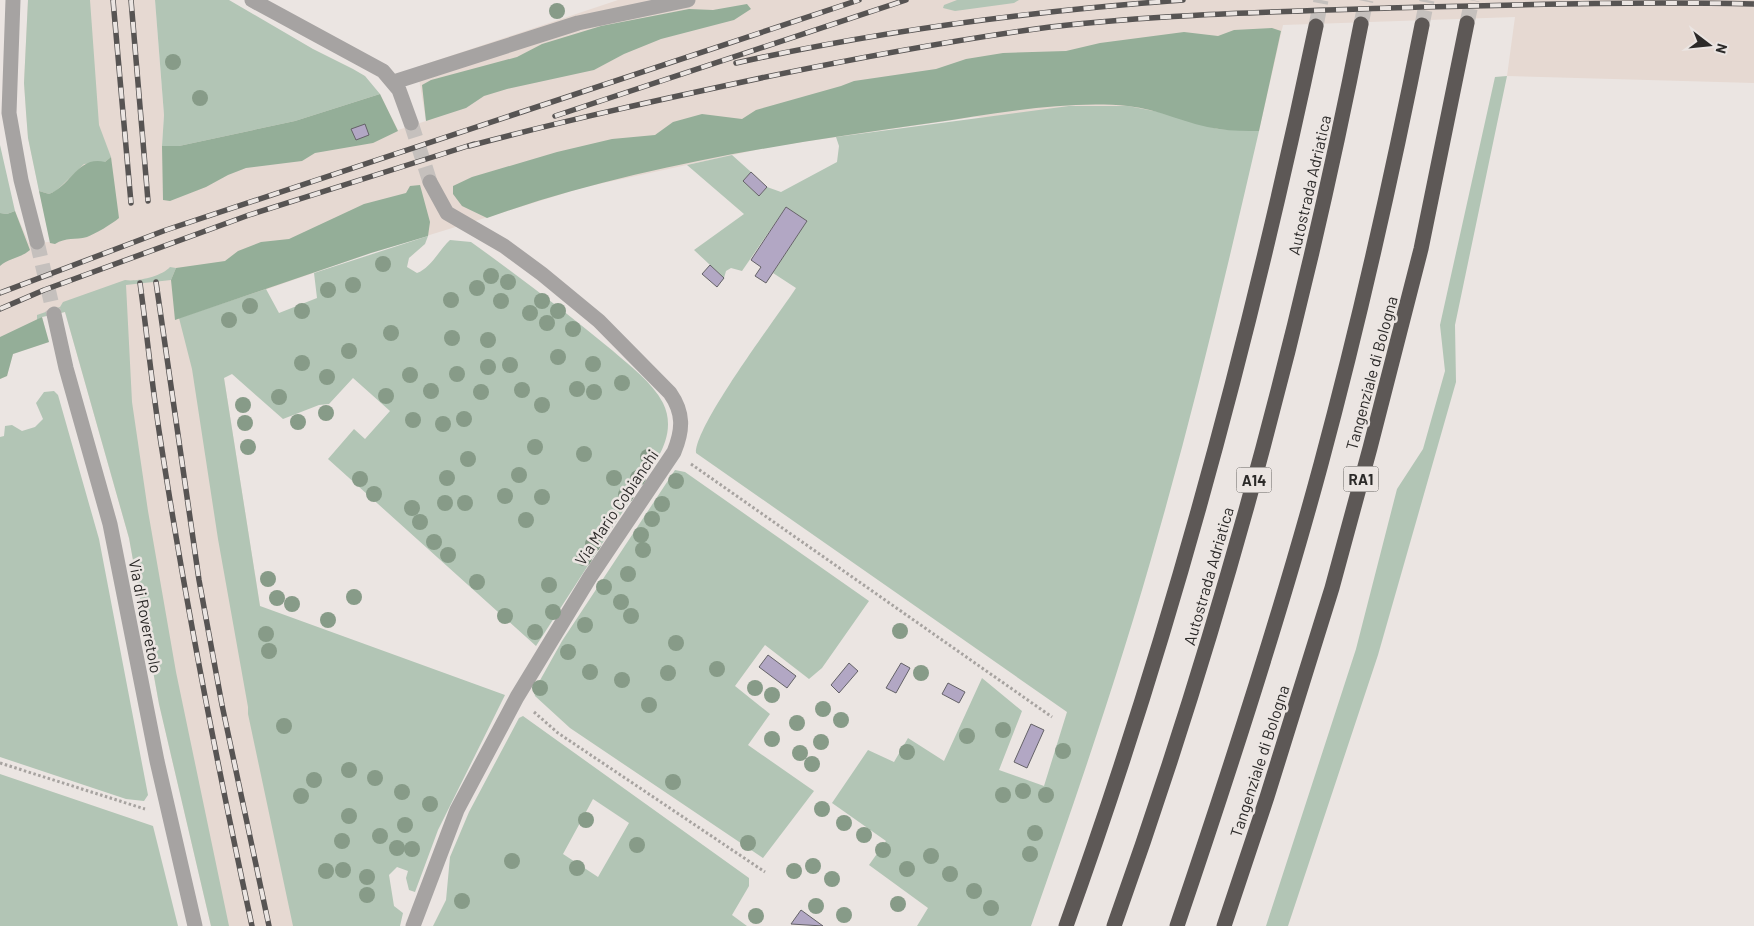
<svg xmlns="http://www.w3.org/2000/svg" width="1754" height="926" viewBox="0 0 1754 926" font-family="Barlow,sans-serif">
	<rect width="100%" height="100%" fill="#ebe5e2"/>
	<!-- built -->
	<path fill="#e6d9d2" d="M28 0H155L164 115 162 146H179L295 121 380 94 398 130 426 121 417 67 618 0H1754V83L1507 76 1515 17 1283 25 1259 131 974 117 775 146 585 187 371 253 216 307 224 378 260 606 321 926H211L159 704 129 538 65 312 42 317 49 342 13 354 7 376 0 379V217L15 211 29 243 50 242 28 138 26 112 24 83Z"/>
	<!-- green -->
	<path fill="#b2c5b5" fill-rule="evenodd" d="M28 0H90L99 125 111 157 105 162 84 164 56 191 49 194 39 191 28 138 26 112 24 83Z
		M155 0H229L313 49 353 69 365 76 380 94 295 121 179 146H162L164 115Z
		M957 0H1019L1014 3 955 11 943 8 944 5Z
		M1507 76 1455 325 1456 382 1378 655 1288 926H1266L1356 649 1397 489 1423 449 1445 371 1440 325 1495 77Z
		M1069 106H1128L1164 113 1218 129 1259 131C1228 265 1197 398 1159 531 1122 664 1077 795 1031 926H917L928 908 869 865 886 841 832 803 868 750 894 762 908 738 944 761 982 678 1022 711 999 770 1044 786 1067 712 696 453C695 425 777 317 796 288L773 273 807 221 786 207 742 271 731 268 726 271 724 278 694 250 744 214 687 165 732 155 751 172 743 181 759 196 767 187 781 192 837 162 839 146 836 137Z
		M0 145 15 211 7 214 0 213Z
		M428 236 425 244 409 258 407 267 417 273C431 268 439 250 450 240L471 242C520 277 567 313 613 351 630 366 652 382 663 403 672 421 668 440 658 457L536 646 328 459 354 429 365 439 390 411 353 378 329 404 319 405 283 419 232 374 224 378 260 606 505 695 438 830 415 892 409 890 406 878 408 871 397 867 389 875 394 906 403 913 400 926H293L248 714V707L218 539 192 369 179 318 266 289 279 313 317 298 314 273Z
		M170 267 176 268 171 280 126 285 132 402 148 511 176 672 229 926H211L159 704 129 538 65 312 42 317 37 320V315L60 307 63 302 125 280C138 282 162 276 170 267Z
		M54 391 58 395 99 539 148 795 144 801 126 799 0 757V437L4 436 5 426 12 425 22 431 35 427 43 419 36 403 44 392Z
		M675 470 685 472 869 601 822 668 809 679 765 645 735 686 770 714 748 745 814 791 763 858 570 728 535 696 534 691 562 641Z
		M523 716 749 878V886L732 915 747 926H433L446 900 450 857 469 812 519 718ZM593 799 629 823 598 877 563 854Z
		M0 774 153 826 178 926H0Z"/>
	<!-- forest -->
	<path fill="#94ae98" d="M747 4 751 9 734 20 661 39 624 54 594 70 507 89 484 96 466 108 426 121 422 85 431 80 517 57 542 44 601 26 689 9 713 10Z
		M1272 28 1281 31 1259 131C1246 131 1232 131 1219 129 1188 125 1159 109 1128 106 1065 100 993 114 931 123 782 144 630 167 487 218L462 206 453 194V186L472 177 557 152 612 139 655 135 673 122 702 114 742 119 756 110 841 86 854 81 936 69 966 59 1003 53 1066 51 1100 43 1184 32 1218 36 1234 30Z
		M380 94 398 131 373 143 315 153 302 161 246 168 228 175 206 187 170 201 163 200 162 146H179L295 121Z
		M111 157 119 218C112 224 95 234 87 237 75 240 66 237 55 244L50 243 39 191 49 194C71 186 78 155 105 162Z
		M420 185 430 222 428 236 371 253 175 320 171 280 176 268 225 261 238 251 261 242 289 239 364 204 406 193 410 186Z
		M15 211 30 250C21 258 9 258 0 266V213L7 214Z
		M42 317 49 342 13 354 7 376 0 379V337Z"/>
	<!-- building -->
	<path fill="#b2a7c4" stroke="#646267" d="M365 124 369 135 356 140 351 129Z
		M751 172 767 187 759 196 743 181Z
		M786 207 807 221 766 283 755 276 761 267 751 260Z
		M710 265 724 278 717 287 702 274Z
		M768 655 796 676 787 688 759 667Z
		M849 663 858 671 839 693 831 685Z
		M901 663 910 668 896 693 886 688Z
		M948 683 965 692 959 703 942 694Z
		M1031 724 1044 730 1027 768 1014 762Z
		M801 910 823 926 791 924Z"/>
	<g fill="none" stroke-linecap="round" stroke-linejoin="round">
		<!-- minor-tunnel -->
		<path stroke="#c5c0bd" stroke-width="15" stroke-dasharray="15 8" stroke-linecap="butt" d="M411 123 430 182
			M37 242 54 314"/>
		<!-- highway-tunnel -->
		<path stroke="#c5c0bd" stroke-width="15" stroke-dasharray="15 8" stroke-linecap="butt" d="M1467 23 1472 0
			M1361 24 1366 0
			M1422 25 1427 0
			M1316 26 1321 0"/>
		<!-- path -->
		<path stroke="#a7a3a0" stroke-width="3" stroke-dasharray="2.5 2.5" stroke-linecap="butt" d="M691 464 1052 717
			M534 712 558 733 765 872
			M0 763 145 809"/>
		<!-- minor -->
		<path stroke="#a6a3a2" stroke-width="15" d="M13 0 9 113 21 180 37 242
			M252 0 383 71 399 90 411 123
			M394 82 578 23 688 0
			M54 314 66 368 110 524 157 761 195 926
			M413 926 457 810 517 697 590 577 674 452C683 430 684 413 670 393L599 321 542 274 504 246 447 213 430 182"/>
		<!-- highway -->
		<path stroke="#5d5856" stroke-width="15" d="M1066 926C1172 632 1252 331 1316 26
			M1114 926C1219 632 1301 330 1361 24
			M1177 926C1229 773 1279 620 1321 464 1360 319 1393 172 1422 25
			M1224 926 1267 797 1332 588 1370 448 1421 249 1467 23"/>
		<defs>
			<path id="rail" d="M113 0 131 203
				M131 0 148 201
				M736 63C883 30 1032 11 1183 0
				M555 116 906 0
				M469 146C566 120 663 99 761 78 857 58 953 40 1050 27 1162 14 1276 12 1389 8 1511 5 1632 1 1754 4
				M156 282 199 580 222 705 269 926
				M140 283C147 334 152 386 160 437 185 601 217 764 252 926
				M0 293 166 230 859 0
				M0 309 44 290 249 215 474 144"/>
		</defs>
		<!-- rail casing -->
		<use href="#rail" stroke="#575453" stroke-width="5.5"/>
		<!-- rail -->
		<use href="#rail" stroke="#ebe5e2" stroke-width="4" stroke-dasharray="11" stroke-linecap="butt"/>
	</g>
	<!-- trees -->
	<g fill="#879b88">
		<circle cx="557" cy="11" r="8"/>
		<circle cx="173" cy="62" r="8"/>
		<circle cx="200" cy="98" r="8"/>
		<circle cx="383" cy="264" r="8"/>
		<circle cx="491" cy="276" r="8"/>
		<circle cx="508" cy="282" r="8"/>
		<circle cx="353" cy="285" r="8"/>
		<circle cx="477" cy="288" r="8"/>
		<circle cx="328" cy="290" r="8"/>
		<circle cx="451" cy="300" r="8"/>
		<circle cx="501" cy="301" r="8"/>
		<circle cx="542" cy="301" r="8"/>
		<circle cx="250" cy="306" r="8"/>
		<circle cx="302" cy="311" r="8"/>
		<circle cx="558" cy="311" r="8"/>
		<circle cx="530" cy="313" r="8"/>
		<circle cx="229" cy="320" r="8"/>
		<circle cx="547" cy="323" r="8"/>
		<circle cx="573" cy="329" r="8"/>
		<circle cx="391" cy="333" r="8"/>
		<circle cx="452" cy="338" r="8"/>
		<circle cx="488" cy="340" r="8"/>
		<circle cx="349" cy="351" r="8"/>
		<circle cx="558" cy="357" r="8"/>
		<circle cx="302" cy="363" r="8"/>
		<circle cx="593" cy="364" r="8"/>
		<circle cx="510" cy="365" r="8"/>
		<circle cx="488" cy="367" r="8"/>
		<circle cx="457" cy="374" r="8"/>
		<circle cx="410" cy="375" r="8"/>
		<circle cx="327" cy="377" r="8"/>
		<circle cx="622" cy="383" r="8"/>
		<circle cx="577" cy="389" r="8"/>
		<circle cx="522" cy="390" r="8"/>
		<circle cx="431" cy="391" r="8"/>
		<circle cx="481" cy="392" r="8"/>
		<circle cx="594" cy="392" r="8"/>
		<circle cx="386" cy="396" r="8"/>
		<circle cx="279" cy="397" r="8"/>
		<circle cx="243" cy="405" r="8"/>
		<circle cx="542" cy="405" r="8"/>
		<circle cx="326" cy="413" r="8"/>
		<circle cx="464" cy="419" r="8"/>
		<circle cx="413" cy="420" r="8"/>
		<circle cx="298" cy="422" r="8"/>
		<circle cx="245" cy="423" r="8"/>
		<circle cx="443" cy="424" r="8"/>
		<circle cx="248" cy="447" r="8"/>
		<circle cx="535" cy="447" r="8"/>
		<circle cx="584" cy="454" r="8"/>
		<circle cx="648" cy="457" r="8"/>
		<circle cx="468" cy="459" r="8"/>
		<circle cx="519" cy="475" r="8"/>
		<circle cx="447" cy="478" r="8"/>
		<circle cx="614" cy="478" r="8"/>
		<circle cx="638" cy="478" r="8"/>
		<circle cx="360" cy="479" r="8"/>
		<circle cx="676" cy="481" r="8"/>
		<circle cx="374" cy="494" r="8"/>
		<circle cx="626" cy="495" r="8"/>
		<circle cx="505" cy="496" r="8"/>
		<circle cx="542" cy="497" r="8"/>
		<circle cx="445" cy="503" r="8"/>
		<circle cx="465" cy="503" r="8"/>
		<circle cx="662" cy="504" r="8"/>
		<circle cx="412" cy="508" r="8"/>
		<circle cx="652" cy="519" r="8"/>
		<circle cx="526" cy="520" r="8"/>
		<circle cx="420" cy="522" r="8"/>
		<circle cx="641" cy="535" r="8"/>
		<circle cx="434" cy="542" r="8"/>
		<circle cx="593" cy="544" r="8"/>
		<circle cx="643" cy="550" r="8"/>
		<circle cx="448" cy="555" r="8"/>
		<circle cx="584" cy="558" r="8"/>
		<circle cx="628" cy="574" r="8"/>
		<circle cx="268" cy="579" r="8"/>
		<circle cx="477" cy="582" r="8"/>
		<circle cx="549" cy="585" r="8"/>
		<circle cx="604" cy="587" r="8"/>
		<circle cx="354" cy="597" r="8"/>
		<circle cx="277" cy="598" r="8"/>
		<circle cx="621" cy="602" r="8"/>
		<circle cx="292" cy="604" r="8"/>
		<circle cx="553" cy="612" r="8"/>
		<circle cx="505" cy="616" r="8"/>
		<circle cx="631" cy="616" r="8"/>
		<circle cx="328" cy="620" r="8"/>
		<circle cx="585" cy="625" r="8"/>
		<circle cx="900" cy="631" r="8"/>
		<circle cx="535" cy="632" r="8"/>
		<circle cx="266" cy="634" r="8"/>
		<circle cx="676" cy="643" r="8"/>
		<circle cx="269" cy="651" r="8"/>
		<circle cx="568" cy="652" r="8"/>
		<circle cx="717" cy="669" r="8"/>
		<circle cx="590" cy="672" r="8"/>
		<circle cx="668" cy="673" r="8"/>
		<circle cx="921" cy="673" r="8"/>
		<circle cx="622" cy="680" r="8"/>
		<circle cx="540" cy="688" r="8"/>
		<circle cx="755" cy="688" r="8"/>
		<circle cx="772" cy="695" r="8"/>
		<circle cx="649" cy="705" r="8"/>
		<circle cx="823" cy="709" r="8"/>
		<circle cx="841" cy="720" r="8"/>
		<circle cx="797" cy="723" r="8"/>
		<circle cx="284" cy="726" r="8"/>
		<circle cx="1003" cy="730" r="8"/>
		<circle cx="967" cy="736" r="8"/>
		<circle cx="772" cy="739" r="8"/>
		<circle cx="821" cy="742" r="8"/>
		<circle cx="1063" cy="751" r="8"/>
		<circle cx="907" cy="752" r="8"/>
		<circle cx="800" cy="753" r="8"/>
		<circle cx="812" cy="764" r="8"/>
		<circle cx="349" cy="770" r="8"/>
		<circle cx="375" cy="778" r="8"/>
		<circle cx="314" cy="780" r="8"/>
		<circle cx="673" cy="782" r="8"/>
		<circle cx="1023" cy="791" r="8"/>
		<circle cx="402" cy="792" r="8"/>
		<circle cx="1003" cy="795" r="8"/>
		<circle cx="1046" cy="795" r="8"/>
		<circle cx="301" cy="796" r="8"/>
		<circle cx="430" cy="804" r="8"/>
		<circle cx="822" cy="809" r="8"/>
		<circle cx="349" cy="816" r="8"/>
		<circle cx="586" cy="820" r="8"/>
		<circle cx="844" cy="823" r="8"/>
		<circle cx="405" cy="825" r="8"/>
		<circle cx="1035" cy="833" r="8"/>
		<circle cx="864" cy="835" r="8"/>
		<circle cx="380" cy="836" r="8"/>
		<circle cx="342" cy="841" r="8"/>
		<circle cx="748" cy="843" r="8"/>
		<circle cx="637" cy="845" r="8"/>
		<circle cx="397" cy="848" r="8"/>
		<circle cx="412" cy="849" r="8"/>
		<circle cx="883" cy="850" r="8"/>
		<circle cx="1030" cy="854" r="8"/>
		<circle cx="931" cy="856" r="8"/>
		<circle cx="512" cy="861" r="8"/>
		<circle cx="813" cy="866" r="8"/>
		<circle cx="577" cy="868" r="8"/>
		<circle cx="907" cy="869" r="8"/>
		<circle cx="343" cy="870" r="8"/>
		<circle cx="326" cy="871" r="8"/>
		<circle cx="794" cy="871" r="8"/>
		<circle cx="950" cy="874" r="8"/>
		<circle cx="367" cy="877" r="8"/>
		<circle cx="832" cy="879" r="8"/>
		<circle cx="974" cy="891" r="8"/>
		<circle cx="367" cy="895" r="8"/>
		<circle cx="462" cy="901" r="8"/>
		<circle cx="898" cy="904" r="8"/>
		<circle cx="816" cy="906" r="8"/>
		<circle cx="991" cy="908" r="8"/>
		<circle cx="844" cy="915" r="8"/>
		<circle cx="756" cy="916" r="8"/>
	</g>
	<g text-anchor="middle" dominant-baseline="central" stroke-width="5" stroke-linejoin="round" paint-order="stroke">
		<!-- shield labels -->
		<g fill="#ebe5e2" stroke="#656260" stroke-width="1">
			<rect x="1343.5" y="466.5" width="35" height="25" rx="4"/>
			<rect x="1236.5" y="467.5" width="35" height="25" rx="4"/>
		</g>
		<g font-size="15" font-weight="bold" fill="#2c2a29">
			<text x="1361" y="479">RA1</text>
			<text x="1254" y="480">A14</text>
		</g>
		<!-- street labels -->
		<g font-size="16" fill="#2c2a29" stroke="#ebe5e2">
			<text transform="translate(1309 185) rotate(-77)">Autostrada Adriatica</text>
			<text transform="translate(1371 373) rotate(-75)">Tangenziale di Bologna</text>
			<text transform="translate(616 507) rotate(-56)">Via Mario Cobianchi</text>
			<text transform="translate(1208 576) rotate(-74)">Autostrada Adriatica</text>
			<text transform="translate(146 616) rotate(79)">Via di Roveretolo</text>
			<text transform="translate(1259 761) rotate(-72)">Tangenziale di Bologna</text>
		</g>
	</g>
	<!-- north arrow -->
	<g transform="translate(1709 45) rotate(106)" stroke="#ebe5e2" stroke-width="4" paint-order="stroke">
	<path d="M0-4L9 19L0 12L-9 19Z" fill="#2c2a29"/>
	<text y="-8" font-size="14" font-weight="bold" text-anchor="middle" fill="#2c2a29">N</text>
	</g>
</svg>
